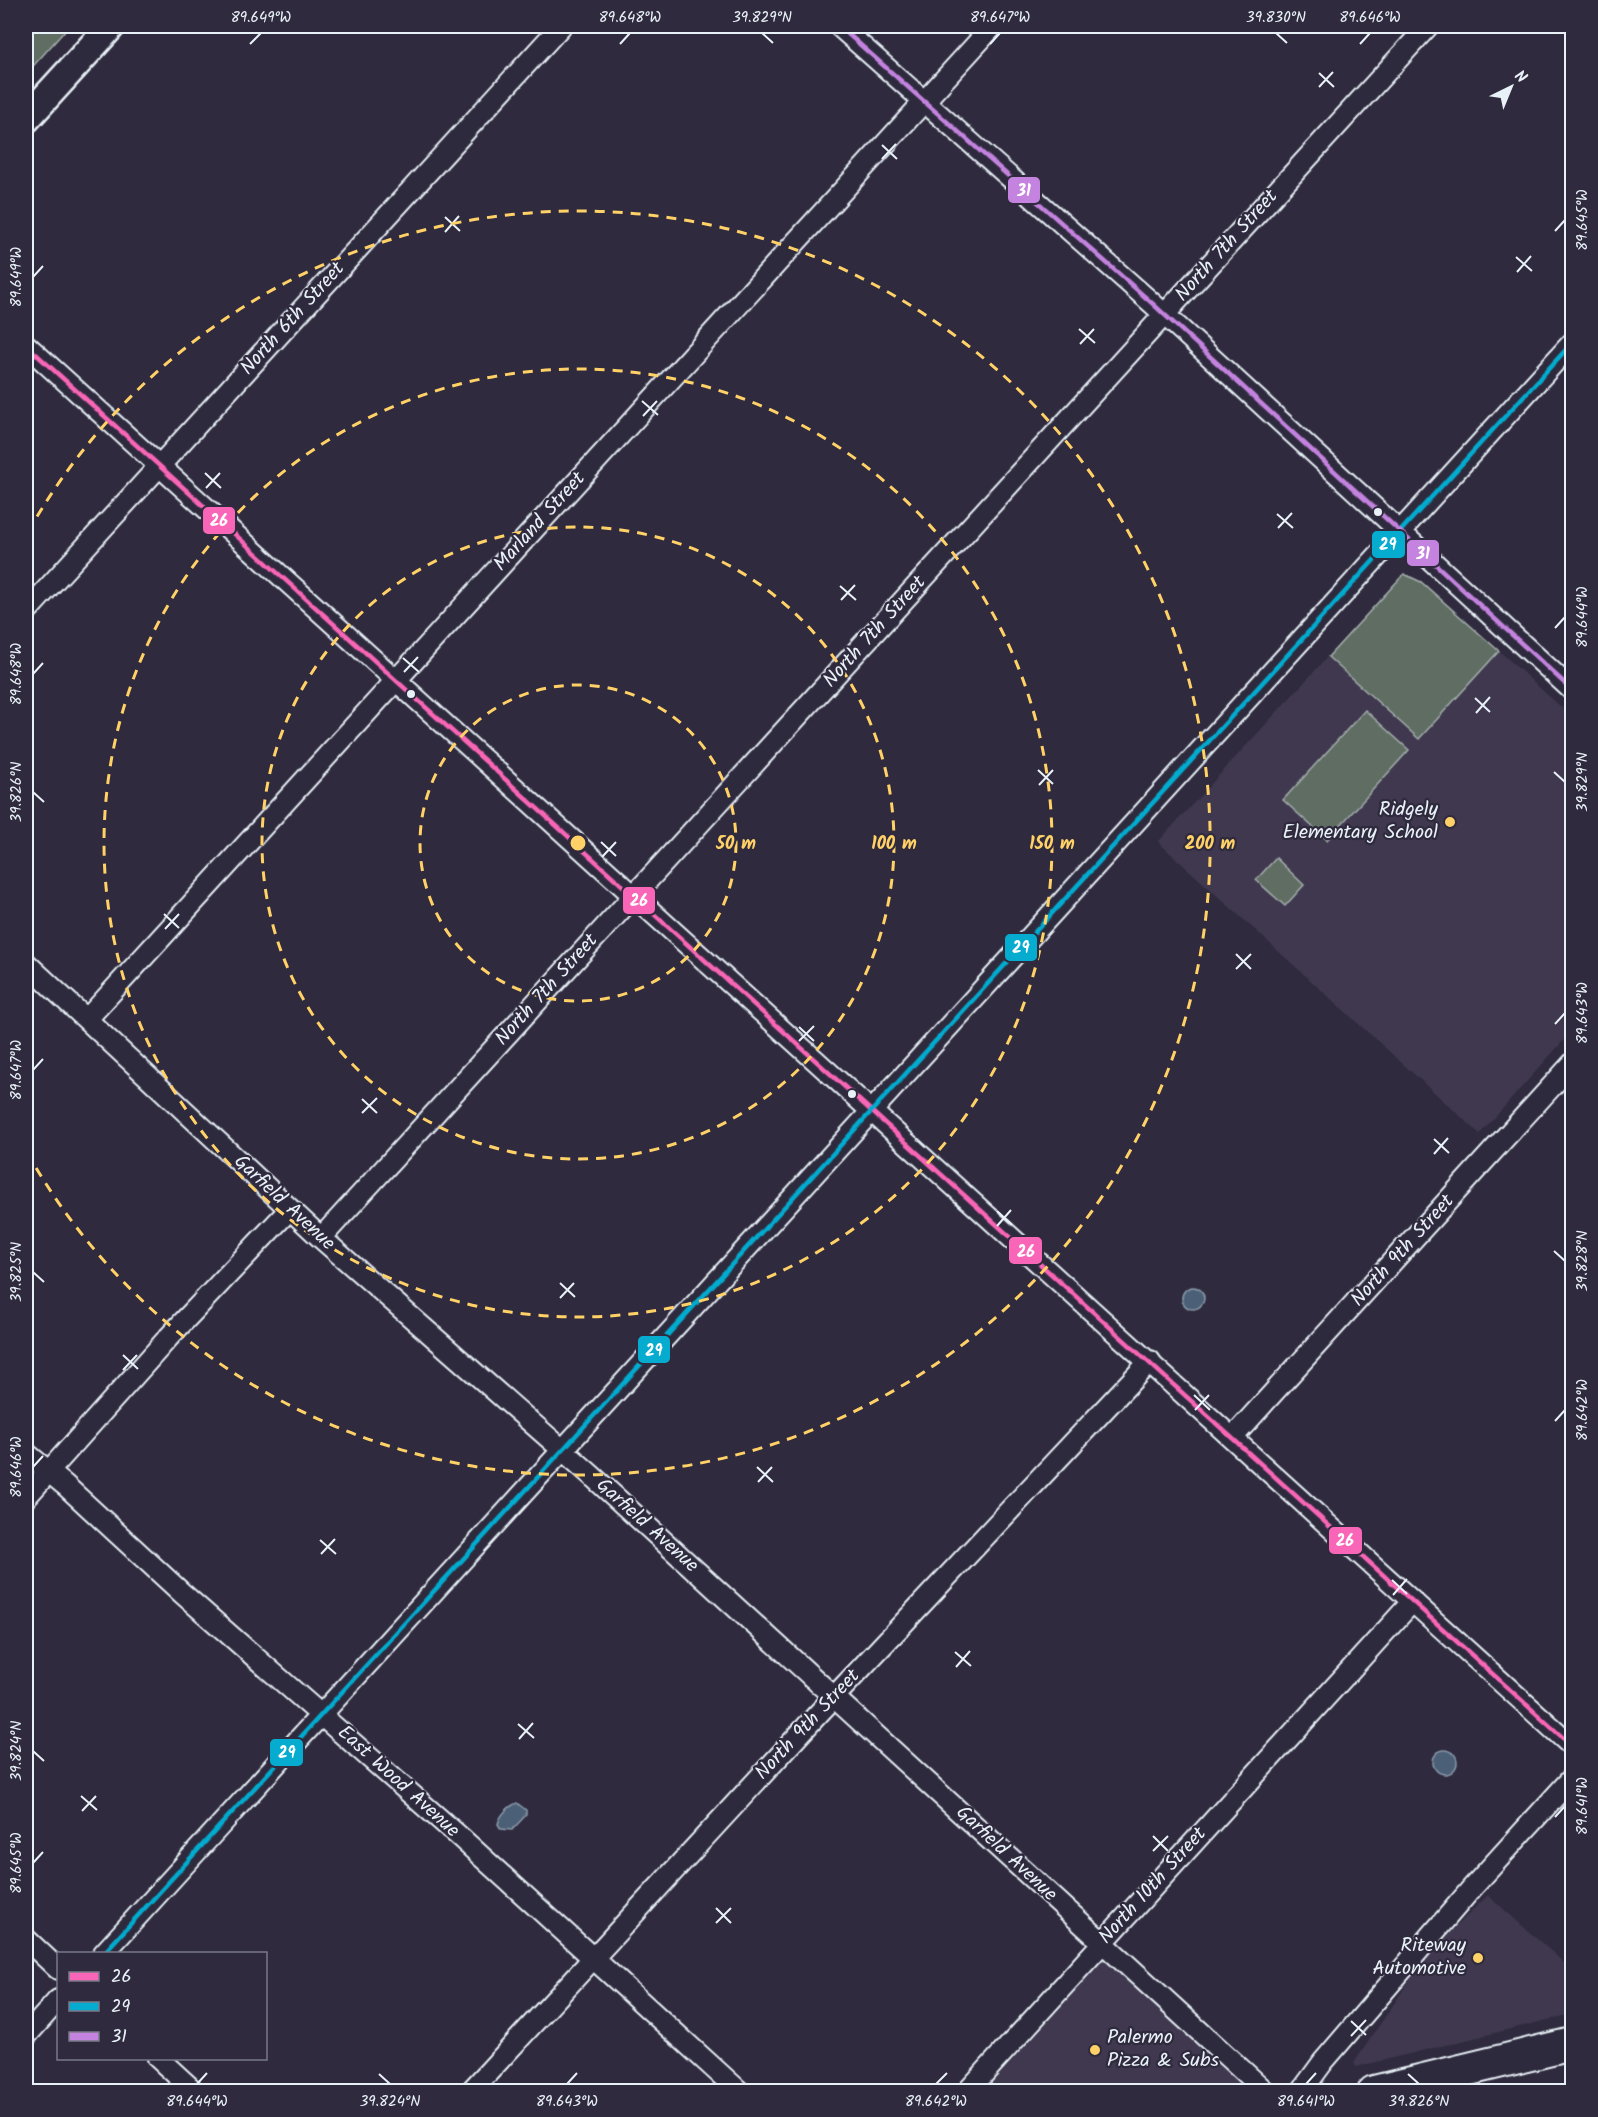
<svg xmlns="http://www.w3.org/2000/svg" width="1598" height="2117" viewBox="0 0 1598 2117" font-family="Kalam,sans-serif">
	<rect width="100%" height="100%" fill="#2f2a3d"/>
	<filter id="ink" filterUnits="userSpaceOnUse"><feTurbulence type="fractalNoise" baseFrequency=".0167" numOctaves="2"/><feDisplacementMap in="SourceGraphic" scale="12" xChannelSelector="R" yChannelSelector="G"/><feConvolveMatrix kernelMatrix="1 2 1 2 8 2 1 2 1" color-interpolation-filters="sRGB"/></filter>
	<g filter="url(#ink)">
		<!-- built -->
		<path fill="#3f394f" d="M1404 573 1422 581 1572 717V1031L1480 1134 1158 842Z
			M1488 1895 1572 1970V2014L1356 2067 1354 2063 1426 1956Z
			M1105 1958 1247 2091H985Z"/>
		<!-- green -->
		<path fill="#606d62" stroke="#a4afad" stroke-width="1.5" d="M26 26H69L26 74Z
			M1404 574 1421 582 1499 651 1419 739 1328 657Z
			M1365 710 1409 750 1327 840 1283 800Z
			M1276 858 1304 885 1285 906 1256 880Z"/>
		<!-- water -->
		<path fill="#4c6077" stroke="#8a9aab" stroke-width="1.5" d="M1182 1298a11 11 0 1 1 22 0a11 11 0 1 1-22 0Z
			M1433 1762a12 12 0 1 1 24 0a12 12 0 1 1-24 0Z
			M517 1803 526 1810V1815L512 1830 501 1829 498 1824C500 1815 509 1806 517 1803Z"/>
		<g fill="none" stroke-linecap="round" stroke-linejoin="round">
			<defs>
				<path id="minor" d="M839 26 1153 304 1572 690
					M26 345 1572 1746
					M26 612 561 26
					M26 963 321 1238 590 1474 1266 2092
					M87 1019 993 26
					M321 1238 1428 26
					M1233 1437 1572 1064
					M26 1453 66 1486 183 1594 460 1837 740 2092
					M26 1497 168 1338 290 1209
					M26 1939 58 1969
					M103 1954 1572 343
					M26 2036 58 2000
					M158 2058 195 2092
					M470 2092 819 1713 1150 1361
					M967 2092 1412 1602
					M1301 2092 1323 2062 1472 1888 1572 1778"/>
				<path id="secondary" d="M26 119 111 26"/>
				<path id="primary" d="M1374 2092 1572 2044"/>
			</defs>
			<!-- minor casing -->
			<use href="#minor" stroke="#e8f1f8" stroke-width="24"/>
			<!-- secondary casing -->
			<use href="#secondary" stroke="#e8f1f8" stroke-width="32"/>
			<!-- primary casing -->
			<use href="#primary" stroke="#e8f1f8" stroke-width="36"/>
			<!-- minor -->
			<use href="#minor" stroke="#2f2a3d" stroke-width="20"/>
			<!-- secondary -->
			<use href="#secondary" stroke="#2f2a3d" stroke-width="27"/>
			<!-- primary -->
			<use href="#primary" stroke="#2f2a3d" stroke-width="32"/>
			<defs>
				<path id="bus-1" d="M26 345 1572 1746"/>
				<path id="bus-2" d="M103 1954 1572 343"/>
				<path id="bus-3" d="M839 26 1153 304 1572 690"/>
			</defs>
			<!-- bus-1 casing -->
			<use href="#bus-1" stroke="#2f2a3d" stroke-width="9"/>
			<!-- bus-2 casing -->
			<use href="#bus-2" stroke="#2f2a3d" stroke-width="9"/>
			<!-- bus-3 casing -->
			<use href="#bus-3" stroke="#2f2a3d" stroke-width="9"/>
			<!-- bus-1 -->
			<use href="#bus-1" stroke="#fa66b7" stroke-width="4.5"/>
			<!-- bus-2 -->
			<use href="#bus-2" stroke="#06acd0" stroke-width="4.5"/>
			<!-- bus-3 -->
			<use href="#bus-3" stroke="#c483df" stroke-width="4.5"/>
		</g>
	</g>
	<!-- ticks -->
	<path fill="none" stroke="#e8f1f8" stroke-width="2" d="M762 33 773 43M1276 33 1287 43M250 44 261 33M620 44 630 33M990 44 1000 33M1360 44 1370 33M1319 73 1334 87M1319 87 1333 72M882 145 897 159M882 159 896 144M445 217 460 231M1555 231 1565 220M445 232 459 216M1516 257 1532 271M1517 272 1531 256M33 277 43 266M1079 329 1095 343M1080 344 1094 329M642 401 658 415M643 416 657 401M205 473 221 488M206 488 220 473M1277 514 1293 528M1278 528 1292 513M840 586 856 600M841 600 855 585M1555 628 1565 617M403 658 419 672M404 672 418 657M33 674 43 663M1475 698 1490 712M1476 713 1490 697M1038 770 1053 784M1554 772 1565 782M1039 785 1053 770M33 792 44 802M601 842 616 856M602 857 616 842M164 914 179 928M165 929 179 914M1236 954 1251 969M1236 969 1251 954M1555 1024 1565 1013M799 1027 814 1041M799 1041 814 1026M33 1070 43 1059M362 1099 377 1113M362 1113 377 1098M1434 1139 1449 1153M1434 1154 1448 1138M997 1211 1012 1225M997 1226 1011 1210M1554 1251 1565 1261M33 1272 44 1282M560 1283 575 1297M560 1298 574 1283M123 1355 138 1369M123 1370 137 1355M1194 1395 1210 1410M1195 1410 1209 1395M1555 1421 1565 1410M33 1467 43 1456M757 1467 773 1482M758 1482 772 1467M320 1540 336 1554M321 1554 335 1539M1392 1580 1407 1594M1393 1595 1407 1579M955 1652 971 1666M956 1667 970 1651M518 1724 534 1738M519 1739 533 1723M33 1751 44 1761M81 1796 97 1810M82 1811 96 1796M1555 1817 1565 1806M1153 1836 1168 1851M1153 1851 1168 1836M33 1863 43 1852M716 1908 731 1923M716 1923 731 1908M1351 2021 1366 2035M1351 2036 1366 2020M379 2074 390 2084M1408 2074 1419 2084M197 2084 207 2073M567 2084 577 2073M936 2084 947 2073M1306 2084 1316 2073"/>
	<!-- distance rings -->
	<g fill="none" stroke="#ffd166" stroke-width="3" stroke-dasharray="10 8">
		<circle cx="578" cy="843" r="158"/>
		<circle cx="578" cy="843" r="316"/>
		<circle cx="578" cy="843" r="474"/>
		<path d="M28 532A632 632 0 1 1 28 1154"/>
	</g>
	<!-- markers -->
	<g fill="#e8f1f8" stroke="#2f2a3d" stroke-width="2">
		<circle cx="1378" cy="512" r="5"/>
		<circle cx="411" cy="694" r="5"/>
		<circle cx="852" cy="1094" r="5"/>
	</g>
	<g fill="#ffd166" stroke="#2f2a3d" stroke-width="2">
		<circle cx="1450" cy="822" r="6"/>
		<circle cx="1478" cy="1958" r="6"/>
		<circle cx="1095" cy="2050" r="6"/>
	</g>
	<g text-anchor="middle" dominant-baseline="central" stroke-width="4.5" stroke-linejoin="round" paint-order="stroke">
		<!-- street labels -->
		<g font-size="20" fill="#e8f1f8" stroke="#2f2a3d">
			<text transform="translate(1227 246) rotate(-48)">North 7th Street</text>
			<text transform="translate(293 319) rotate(-48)">North 6th Street</text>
			<text transform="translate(540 522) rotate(-48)">Marland Street</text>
			<text transform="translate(875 632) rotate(-48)">North 7th Street</text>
			<text transform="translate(547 990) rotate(-48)">North 7th Street</text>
			<text transform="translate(284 1203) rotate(43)">Garfield Avenue</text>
			<text transform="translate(1403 1251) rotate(-48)">North 9th Street</text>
			<text transform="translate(647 1526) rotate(42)">Garfield Avenue</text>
			<text transform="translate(808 1725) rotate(-47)">North 9th Street</text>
			<text transform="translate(398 1782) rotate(42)">East Wood Avenue</text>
			<text transform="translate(1006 1854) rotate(43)">Garfield Avenue</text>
			<text transform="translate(1153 1886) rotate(-48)">North 10th Street</text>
		</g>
		<!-- poi labels -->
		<g font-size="20" fill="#e8f1f8" stroke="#2f2a3d" text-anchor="end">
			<text x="1438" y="810">Ridgely<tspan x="1438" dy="23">Elementary School</tspan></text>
			<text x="1466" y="1946">Riteway<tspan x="1466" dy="23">Automotive</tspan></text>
			<text x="1107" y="2038" text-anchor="start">Palermo<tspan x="1107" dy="23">Pizza &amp; Subs</tspan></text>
		</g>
	</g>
	<circle cx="578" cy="843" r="9" fill="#ffd166" stroke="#2f2a3d" stroke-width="3"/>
	<g font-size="18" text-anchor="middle" font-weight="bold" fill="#ffd166" stroke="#2f2a3d" stroke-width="4.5" stroke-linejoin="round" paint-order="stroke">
		<text x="736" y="849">50 m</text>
		<text x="894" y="849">100 m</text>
		<text x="1052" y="849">150 m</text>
		<text x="1210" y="849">200 m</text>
	</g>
	<g stroke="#2f2a3d" stroke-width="2">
		<rect x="1007" y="176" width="34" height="28" rx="6" fill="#c483df"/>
		<rect x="202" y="506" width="34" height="29" rx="6" fill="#fa66b7"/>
		<rect x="1371" y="530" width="35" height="29" rx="6" fill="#06acd0"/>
		<rect x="1406" y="539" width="34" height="28" rx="6" fill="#c483df"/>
		<rect x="622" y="886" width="34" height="29" rx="6" fill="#fa66b7"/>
		<rect x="1004" y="933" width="34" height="29" rx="6" fill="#06acd0"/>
		<rect x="1008" y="1236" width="35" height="29" rx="6" fill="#fa66b7"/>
		<rect x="637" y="1335" width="34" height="29" rx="6" fill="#06acd0"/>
		<rect x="1328" y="1526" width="35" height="29" rx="6" fill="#fa66b7"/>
		<rect x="269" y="1738" width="35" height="29" rx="6" fill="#06acd0"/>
	</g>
	<g font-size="16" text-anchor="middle" font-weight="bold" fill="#fff">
		<text x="1024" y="196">31</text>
		<text x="219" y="526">26</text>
		<text x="1388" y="550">29</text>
		<text x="1423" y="559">31</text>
		<text x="639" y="906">26</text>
		<text x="1021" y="953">29</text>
		<text x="1026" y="1257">26</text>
		<text x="654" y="1356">29</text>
		<text x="1345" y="1546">26</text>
		<text x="287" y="1758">29</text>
	</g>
	<!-- margin -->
	<rect width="1598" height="2117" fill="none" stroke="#2f2a3d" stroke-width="66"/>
	<!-- legend -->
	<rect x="57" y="1952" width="210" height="108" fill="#2f2a3d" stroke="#797a88" stroke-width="1.5"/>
	<rect x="69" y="1972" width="30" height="9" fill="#fa66b7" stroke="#797a88" stroke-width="1.5"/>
	<text x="111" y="1982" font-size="18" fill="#e8f1f8">26</text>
	<rect x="69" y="2002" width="30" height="9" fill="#06acd0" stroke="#797a88" stroke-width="1.5"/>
	<text x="111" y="2012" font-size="18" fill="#e8f1f8">29</text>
	<rect x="69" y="2032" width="30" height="9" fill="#c483df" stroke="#797a88" stroke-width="1.5"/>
	<text x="111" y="2042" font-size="18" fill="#e8f1f8">31</text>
	<!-- north arrow -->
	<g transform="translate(1511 87) rotate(43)" stroke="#2f2a3d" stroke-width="4.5" paint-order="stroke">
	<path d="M0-4.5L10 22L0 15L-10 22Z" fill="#e8f1f8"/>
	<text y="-9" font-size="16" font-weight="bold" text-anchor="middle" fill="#e8f1f8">N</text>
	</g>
	<rect x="33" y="33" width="1532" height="2051" fill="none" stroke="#e8f1f8" stroke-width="2"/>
	<g font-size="15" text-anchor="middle" fill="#e8f1f8">
		<text x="261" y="22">89.649°W</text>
		<text x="630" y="22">89.648°W</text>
		<text x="762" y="22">39.829°N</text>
		<text x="1000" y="22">89.647°W</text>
		<text x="1276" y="22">39.830°N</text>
		<text x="1370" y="22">89.646°W</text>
		<text transform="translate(1582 220) rotate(-90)" y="5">89.645°W</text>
		<text transform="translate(16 277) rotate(-90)" y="5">89.649°W</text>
		<text transform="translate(1582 617) rotate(-90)" y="5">89.644°W</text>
		<text transform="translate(16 674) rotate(-90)" y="5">89.648°W</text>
		<text transform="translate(1582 782) rotate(-90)" y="5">39.829°N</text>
		<text transform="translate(16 792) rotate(-90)" y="5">39.826°N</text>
		<text transform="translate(1582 1013) rotate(-90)" y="5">89.643°W</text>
		<text transform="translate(16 1070) rotate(-90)" y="5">89.647°W</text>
		<text transform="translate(1582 1261) rotate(-90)" y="5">39.828°N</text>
		<text transform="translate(16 1272) rotate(-90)" y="5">39.825°N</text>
		<text transform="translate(1582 1410) rotate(-90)" y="5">89.642°W</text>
		<text transform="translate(16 1467) rotate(-90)" y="5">89.646°W</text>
		<text transform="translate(16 1751) rotate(-90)" y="5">39.824°N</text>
		<text transform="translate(1582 1806) rotate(-90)" y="5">89.641°W</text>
		<text transform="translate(16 1863) rotate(-90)" y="5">89.645°W</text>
		<text x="197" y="2106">89.644°W</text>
		<text x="390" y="2106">39.824°N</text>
		<text x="567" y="2106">89.643°W</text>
		<text x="936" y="2106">89.642°W</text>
		<text x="1306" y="2106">89.641°W</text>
		<text x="1419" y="2106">39.826°N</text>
	</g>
</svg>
